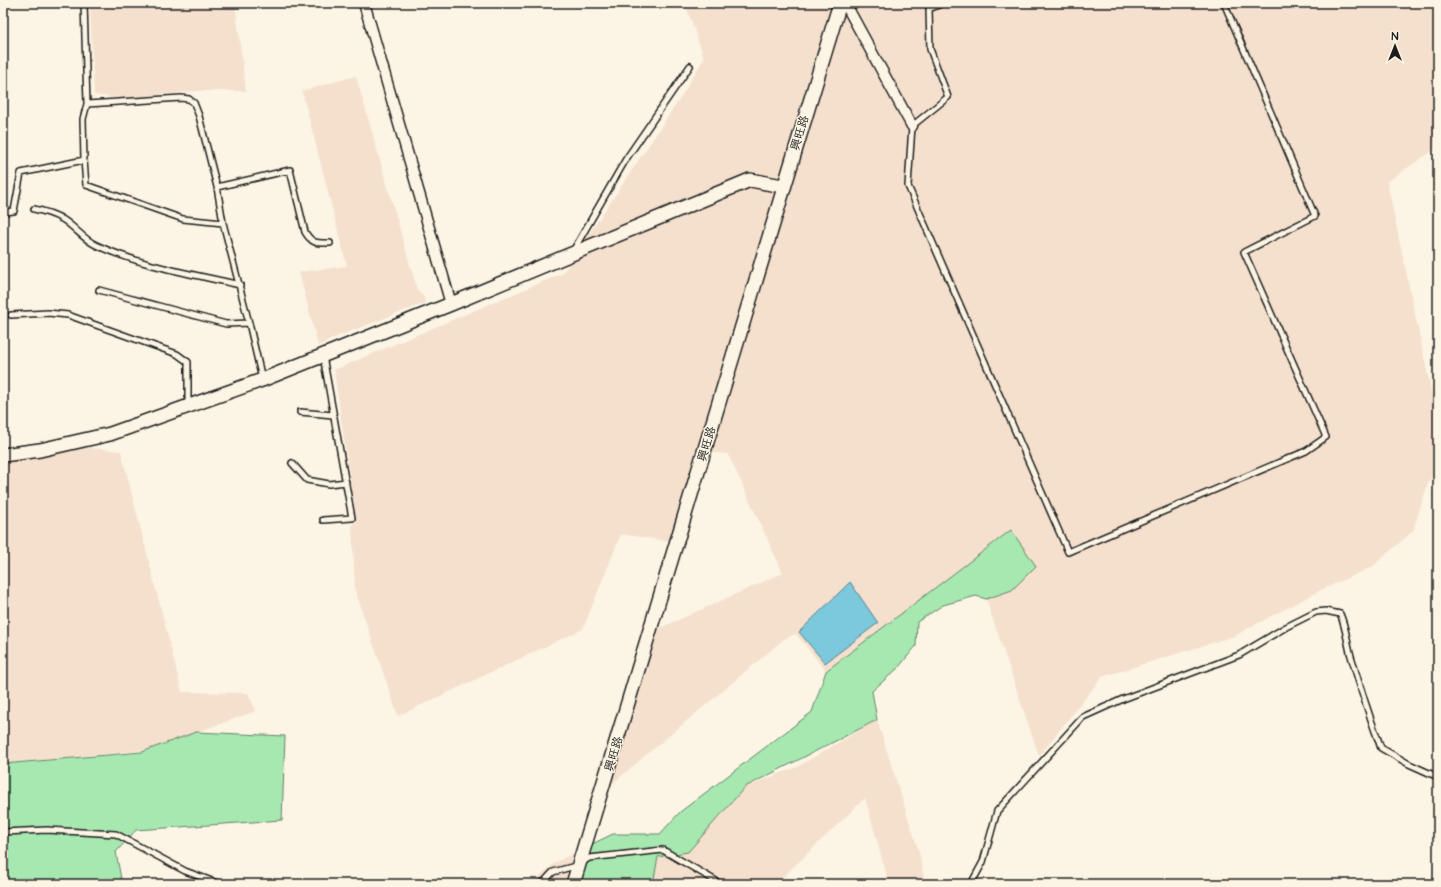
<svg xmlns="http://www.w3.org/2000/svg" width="1441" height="887" viewBox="0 0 1441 887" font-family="'Architects Daughter','LXGW WenKai TC',sans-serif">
	<rect width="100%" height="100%" fill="#fcf5e5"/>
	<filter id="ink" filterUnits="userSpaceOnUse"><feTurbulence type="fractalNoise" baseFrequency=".025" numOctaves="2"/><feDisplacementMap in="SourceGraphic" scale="8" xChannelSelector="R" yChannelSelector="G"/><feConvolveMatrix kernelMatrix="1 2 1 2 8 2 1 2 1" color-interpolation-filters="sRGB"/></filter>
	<g filter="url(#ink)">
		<!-- built -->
		<path fill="#f4e0cd" d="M90 3H235L246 91H200L121 98 94 95Z
			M685 3H1438V147L1387 182 1438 423V466L1428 483 1413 531 1372 567 1321 590 1234 636 1102 677 1039 756 986 599 1012 590 1011 530 826 671 796 634 784 639 607 788 651 632 783 573 728 454 704 452 679 543 621 534 583 629 398 716 355 590 352 525 356 521 334 370 563 273 679 100 704 58Z
			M356 76 417 289 424 297 425 303 338 336 318 346 299 272 347 266 302 91Z
			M42 443 121 451 182 692 248 693 256 711 147 750 3 764V464Z
			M877 720 919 852 925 884H889L865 798 779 881 780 884H653L658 857 688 852 745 787 797 767Z
			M590 845 575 884H532L556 862Z"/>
		<!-- green -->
		<path fill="#a7e8b1" stroke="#628266" d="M1011 530 1036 566 1012 590 986 599 976 596 943 605 917 622 916 646 898 668 872 691 877 720 745 787 688 852 658 857 653 884H575L590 845 613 834H660L680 812 812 712 826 671Z
			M196 732 285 736 282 820 136 830 116 852 122 884H3V764L142 752Z"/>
		<!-- water -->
		<path fill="#7cc8dc" stroke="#56838f" d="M850 582 878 623 825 663 799 632Z"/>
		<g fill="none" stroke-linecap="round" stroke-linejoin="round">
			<defs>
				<path id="service" d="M943 3 929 9 930 49 948 97 912 126 908 186 1068 552 1306 451 1326 437 1244 252 1315 216 1224 3
					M87 104 181 98 189 99 194 103 199 116 217 187 223 223 249 323 262 379
					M84 160 86 185 183 219 223 223
					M217 187 290 170 305 232C312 244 317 243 330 243
					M34 209C43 211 54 214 62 219 74 226 83 239 96 245 141 266 192 274 240 285
					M3 212 14 211 21 173 84 160 83 119 87 104 84 3
					M573 251 626 159 690 66
					M99 290 226 324 249 323
					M11 315 48 313 68 315 177 354 188 362V404
					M300 412 333 415
					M292 463 307 480 329 484 346 482
					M323 520 352 518 323 356
					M3 832 47 830 116 834 185 871 220 884
					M542 884 553 872 579 865 589 858 663 850 721 884
					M971 884 983 862 997 811 1083 717 1123 699 1239 655 1286 627 1316 612 1326 611 1340 614C1346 627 1347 642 1351 656 1360 687 1370 718 1381 748L1409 764 1438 777"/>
				<path id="minor" d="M364 3 451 304
					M845 3 912 126"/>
				<path id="tertiary" d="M3 455 40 450 110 434 262 380 451 304 750 180 783 186
					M573 884C664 591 749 296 840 3"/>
			</defs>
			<!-- service casing -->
			<use href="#service" stroke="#1c1c1c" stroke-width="8"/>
			<!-- minor casing -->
			<use href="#minor" stroke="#1c1c1c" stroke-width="13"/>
			<!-- tertiary casing -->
			<use href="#tertiary" stroke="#1c1c1c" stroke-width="16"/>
			<!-- service -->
			<use href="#service" stroke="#fcf5e5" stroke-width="5"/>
			<!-- minor -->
			<use href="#minor" stroke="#fcf5e5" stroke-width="10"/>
			<!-- tertiary -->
			<use href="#tertiary" stroke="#fcf5e5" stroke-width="13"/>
		</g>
	</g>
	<g text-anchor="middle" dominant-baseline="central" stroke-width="3" stroke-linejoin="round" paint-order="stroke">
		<!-- street labels -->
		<g font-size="12" fill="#1c1c1c" stroke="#fcf5e5">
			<text transform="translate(800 133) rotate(-73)">興旺路</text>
			<text transform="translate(707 444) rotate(-73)">興旺路</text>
			<text transform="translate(614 754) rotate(-73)">興旺路</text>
		</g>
	</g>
	<!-- margin -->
	<rect width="1441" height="887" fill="none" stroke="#fcf5e5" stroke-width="16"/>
	<rect x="8" y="8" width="1425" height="871" fill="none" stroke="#1c1c1c" stroke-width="1.5" filter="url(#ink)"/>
	<!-- north arrow -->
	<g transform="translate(1395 46)" stroke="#fcf5e5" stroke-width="3" paint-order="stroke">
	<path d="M0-3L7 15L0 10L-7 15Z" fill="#1c1c1c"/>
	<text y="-6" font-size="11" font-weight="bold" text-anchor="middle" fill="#1c1c1c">N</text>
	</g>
</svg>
